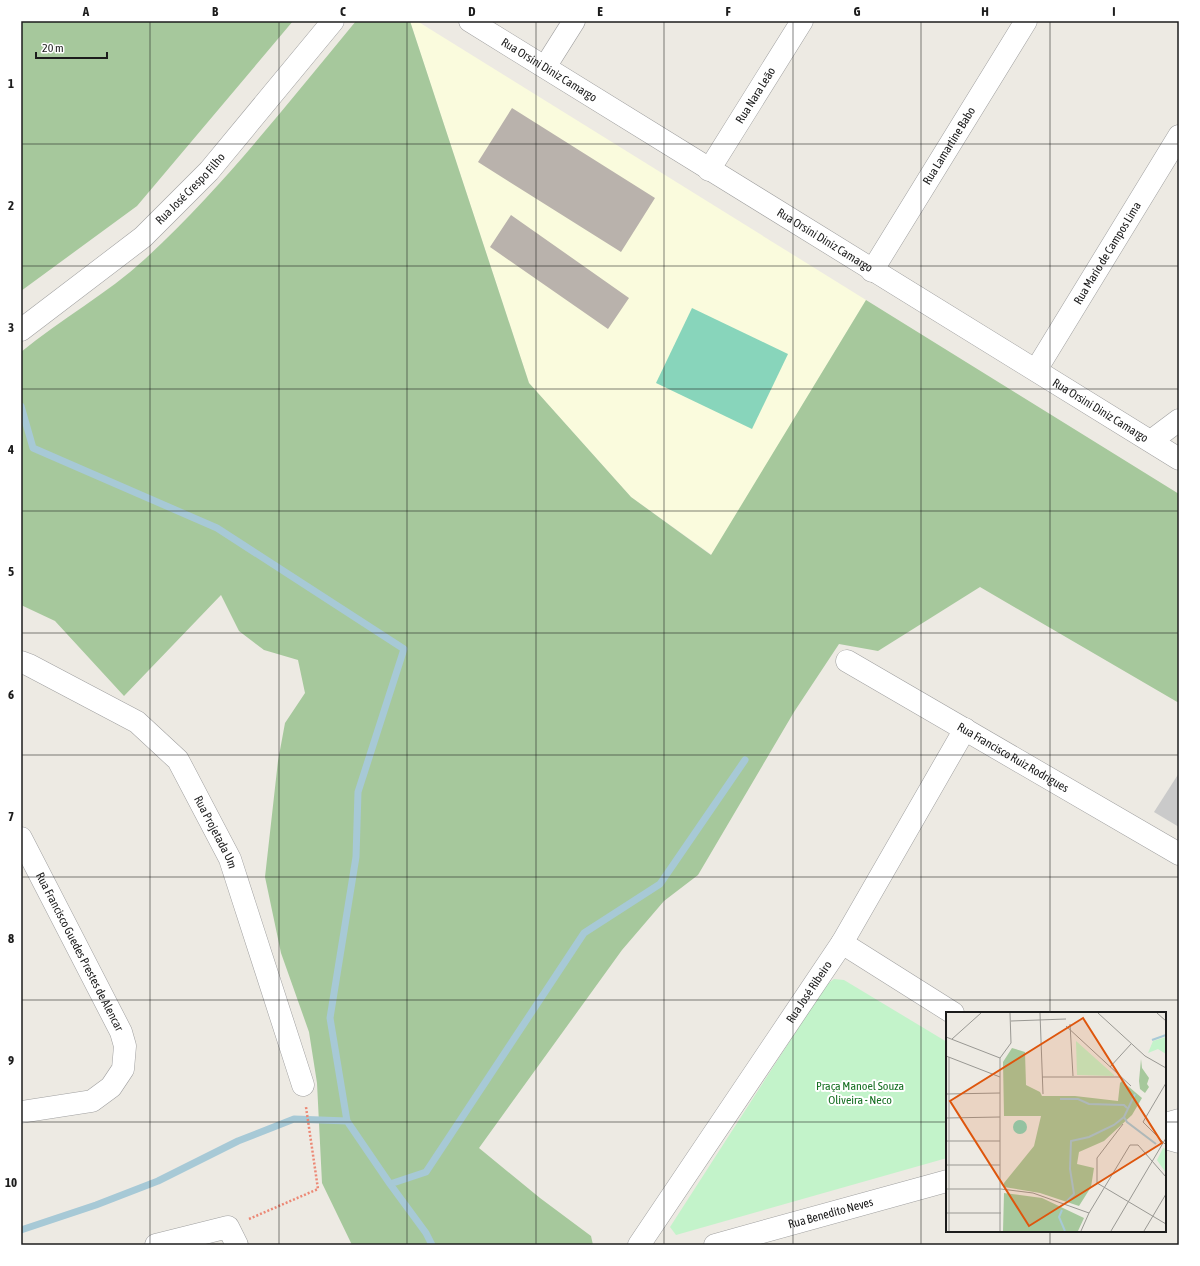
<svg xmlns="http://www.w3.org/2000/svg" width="1200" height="1266" viewBox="0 0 1200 1266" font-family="'Asap Condensed',sans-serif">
	<rect width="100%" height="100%" fill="#edeae3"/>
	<!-- education -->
	<path fill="#fafbdd" d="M410 21H417L866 300 712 555 631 497 529 383Z"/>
	<!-- religious -->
	<path fill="#cacaca" d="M1179 773V827L1154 812Z"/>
	<!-- forest -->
	<path fill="#a6c89c" d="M21 21H293L137 206 21 291Z
		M356 21H410L529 383 631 497 711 555 866 300 1179 494V703L980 587 878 651 839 644 794 712 698 875 664 901 622 950 479 1148 540 1198 591 1236 593 1245H352L322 1183 317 1083 309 1032 281 953 265 877 278 761 285 723 305 693 298 660 264 650 239 631 221 595 124 696 55 621 21 605V352C61 319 107 294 145 259 223 187 288 103 356 21Z"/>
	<!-- park -->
	<path fill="#c3f3ca" d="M834 979 844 980 947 1042V1158L676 1235 670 1227 826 985Z"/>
	<!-- pitch -->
	<path fill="#88d5bb" d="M692 308 788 354 752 429 656 383Z"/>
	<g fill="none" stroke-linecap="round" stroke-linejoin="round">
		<!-- stream -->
		<path stroke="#a7c9d6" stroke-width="7" d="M21 406 33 448 217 528 404 649 358 792 356 857 330 1018 347 1121 390 1184 426 1233 432 1245
			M390 1184 426 1172 584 933 660 884 745 760
			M21 1230 96 1205 158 1181 238 1141 294 1119 347 1121"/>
	</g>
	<!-- building -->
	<path fill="#b9b2ac" d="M512 108 655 198 621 252 478 162Z
		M511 215 629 298 608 329 490 247Z"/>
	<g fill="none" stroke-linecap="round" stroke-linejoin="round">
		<defs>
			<g id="minor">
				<path id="s1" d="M470 21 1179 459"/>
				<path d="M545 67 574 21"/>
				<path id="s2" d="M709 170 802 21"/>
				<path id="s3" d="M872 271 1026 21"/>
				<path id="s4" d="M21 330 143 237 209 171 333 21"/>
				<path id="s5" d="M1036 370 1179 136"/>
				<path d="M1151 441 1179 420"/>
				<path id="s6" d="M847 661 1179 854"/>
				<path id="s7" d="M21 662 29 665 137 722 178 760 230 859 303 1085"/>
				<path id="s8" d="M21 838 121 1032 125 1046 123 1069 111 1087 92 1101 21 1112"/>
				<path d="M842 943 953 1013"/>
				<path d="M1165 1124 1179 1120"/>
				<path d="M1165 1138 1179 1142"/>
				<path d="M156 1245 228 1227 237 1245"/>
				<path id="s9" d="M639 1245 842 943 965 729"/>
				<path id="s10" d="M715 1245 947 1181"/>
			</g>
		</defs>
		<!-- minor casing -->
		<use href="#minor" stroke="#a0a0a0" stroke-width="23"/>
		<!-- path -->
		<path stroke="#ec8875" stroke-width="2.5" stroke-dasharray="2 2" stroke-linecap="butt" d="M249 1219 318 1189 306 1107"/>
		<!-- minor -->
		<use href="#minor" stroke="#fff" stroke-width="22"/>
	</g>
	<!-- grid -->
	<path fill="none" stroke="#1c1c1c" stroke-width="1" stroke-opacity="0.55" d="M150 21V1245M279 21V1245M407 21V1245M536 21V1245M664 21V1245M793 21V1245M921 21V1245M1050 21V1013M21 144H1179M21 266H1179M21 389H1179M21 511H1179M21 633H1179M21 755H1179M21 877H1179M21 1000H1179M21 1122H947M1165 1122H1179M1050 1231V1245"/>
	<g text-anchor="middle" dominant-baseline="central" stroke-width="4" stroke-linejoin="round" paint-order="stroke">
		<!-- street labels -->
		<g font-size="12" fill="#1c1c1c" stroke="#fff">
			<text stroke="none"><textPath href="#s1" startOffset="93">Rua Orsini Diniz Camargo</textPath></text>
			<text stroke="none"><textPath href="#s2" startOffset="88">Rua Nara Leão</textPath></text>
			<text stroke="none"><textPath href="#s3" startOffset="147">Rua Lamartine Babo</textPath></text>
			<text stroke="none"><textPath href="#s4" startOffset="221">Rua José Crespo Filho</textPath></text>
			<text stroke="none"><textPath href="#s1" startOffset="417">Rua Orsini Diniz Camargo</textPath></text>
			<text stroke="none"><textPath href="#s5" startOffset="137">Rua Mario de Campos Lima</textPath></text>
			<text stroke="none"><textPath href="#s1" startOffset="741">Rua Orsini Diniz Camargo</textPath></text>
			<text stroke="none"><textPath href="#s6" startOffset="192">Rua Francisco Ruiz Rodrigues</textPath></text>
			<text stroke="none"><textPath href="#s7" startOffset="268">Rua Projetada Um</textPath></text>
			<text stroke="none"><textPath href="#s8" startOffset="128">Rua Francisco Guedes Prestes de Alencar</textPath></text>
			<text stroke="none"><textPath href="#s9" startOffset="305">Rua José Ribeiro</textPath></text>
			<text stroke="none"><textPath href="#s10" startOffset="120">Rua Benedito Neves</textPath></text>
		</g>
		<!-- park labels -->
		<g font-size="12" fill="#166f22" stroke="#fff">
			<text x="860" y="1086">Praça Manoel Souza<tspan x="860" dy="14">Oliveira - Neco</tspan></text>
		</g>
	</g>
	<!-- overview -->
	<g transform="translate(946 1012)">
		<rect width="220" height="220" fill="#edeae3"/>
		<path d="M66 36 79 40 80 73 94 80 96 84H129L172 89 174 71 176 69 196 86 186 103 158 129 133 140 131 152 148 156 145 175 133 194 94 181 58 175V171L88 134 95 104H58L57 50ZM195 47 196 56 203 66 201 72 203 75 199 81 194 77 193 69ZM58 181 96 186 138 206 132 219H57Z" fill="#a6c89c"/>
		<path d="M220 25V42L212 37 202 41 207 29ZM130 29 168 63V64L131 63ZM217 136 220 137V161L211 148Z" fill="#c3f3ca"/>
		<path d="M67 115a7 7 0 1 1 14 0a7 7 0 1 1-14 0Z" fill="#88d5bb"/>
		<path fill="none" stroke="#a7c9d6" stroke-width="2" d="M206 28 220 23M114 87H132L143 92 178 93 181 96M178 105 181 110 210 132M121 189 128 182 124 157 125 129 143 125 168 113 178 105 189 82M116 198 113 205 119 219"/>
		<path fill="none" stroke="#999893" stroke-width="1" d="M94 1 97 82M152 1 199 44 220 56M211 1 220 9M65 9 120 7M124 12 127 64M120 14 185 74M0 25 54 46 65 31 64 1M6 27 35 1M0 44 54 65M3 45V219M164 55 185 32M96 65H174M220 71 197 110 220 133M0 82 54 81M0 106 54 105M177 112 151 146V171L220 212M0 129H54M0 153H54M0 177H55L87 181 143 201M0 201H55M54 219V46M135 219 143 201 184 133H192L220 165M165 219 220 126M198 219 220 182"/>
		<path fill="#de560d" fill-opacity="0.15" stroke="#de560d" stroke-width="2" d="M137 6 216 131 83 214 4 89Z"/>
		<rect width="220" height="220" fill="none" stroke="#1c1c1c" stroke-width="2"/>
	</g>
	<!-- border -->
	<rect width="1200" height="1266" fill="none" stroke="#ffffff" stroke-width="44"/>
	<!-- scale -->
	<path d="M36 52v6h71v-6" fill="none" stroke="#1c1c1c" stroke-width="2"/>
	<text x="42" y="52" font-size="12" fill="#1c1c1c" stroke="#ffffff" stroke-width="3" paint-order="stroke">20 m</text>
	<rect x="22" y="22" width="1156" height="1222" fill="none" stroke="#1c1c1c" stroke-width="1.5"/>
	<g font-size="13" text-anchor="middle" font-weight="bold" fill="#1c1c1c">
		<text x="86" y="16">A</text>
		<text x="215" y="16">B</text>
		<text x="343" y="16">C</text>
		<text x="472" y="16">D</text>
		<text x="600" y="16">E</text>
		<text x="728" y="16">F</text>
		<text x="857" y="16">G</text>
		<text x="985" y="16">H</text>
		<text x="1114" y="16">I</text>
		<text x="11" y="88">1</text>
		<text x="11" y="210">2</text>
		<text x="11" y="332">3</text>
		<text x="11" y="454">4</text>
		<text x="11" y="576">5</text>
		<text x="11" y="699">6</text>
		<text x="11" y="821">7</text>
		<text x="11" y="943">8</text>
		<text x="11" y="1065">9</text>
		<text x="11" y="1187">10</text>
	</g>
</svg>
